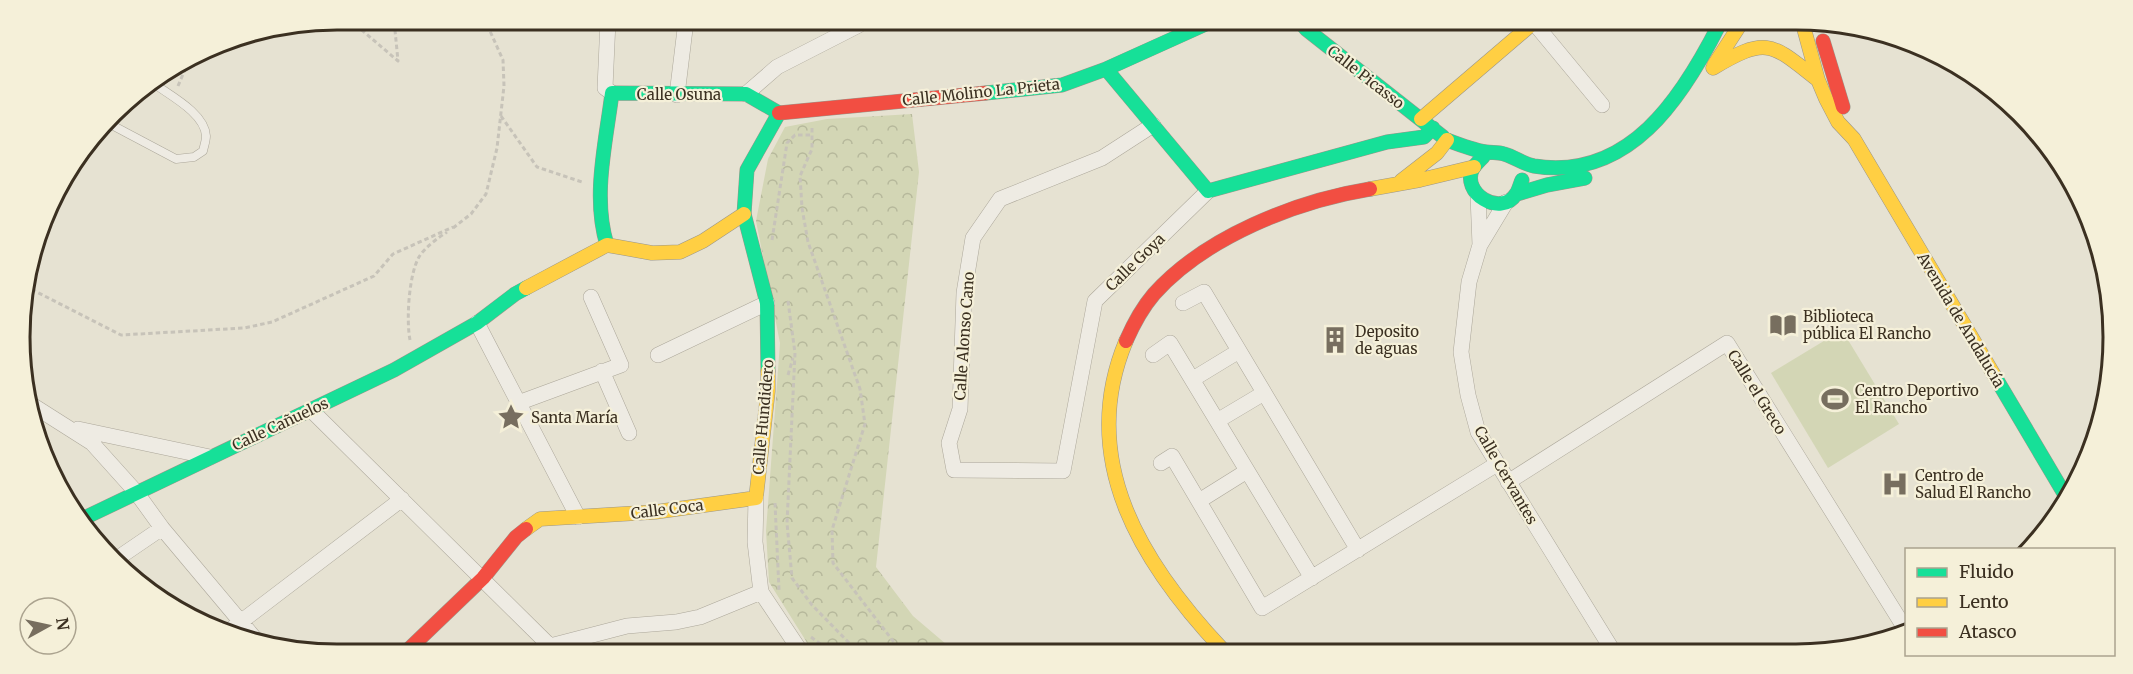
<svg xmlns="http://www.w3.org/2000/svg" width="2133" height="674" viewBox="0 0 2133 674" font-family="Merriweather,serif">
	<defs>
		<pattern id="park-crowns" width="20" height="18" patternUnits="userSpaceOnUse" patternTransform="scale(1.5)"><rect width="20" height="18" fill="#d3d6b5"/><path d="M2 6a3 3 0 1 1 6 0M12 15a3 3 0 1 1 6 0" fill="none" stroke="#b6b89b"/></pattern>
	</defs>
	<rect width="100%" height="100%" fill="#e6e2d2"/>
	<!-- park -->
	<path fill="url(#park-crowns)" d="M912 114 919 172 876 567 913 616 953 650 811 649 769 582 766 531 780 343 756 221 768 159 785 127 827 119Z"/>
	<!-- pitch -->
	<path fill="#d3d6b5" d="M1842 330 1899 424 1828 468 1771 373Z"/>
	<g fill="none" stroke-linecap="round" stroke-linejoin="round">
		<defs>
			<path id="lane" d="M108 123 176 159 194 157 203 151C204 146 206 141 206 136 205 113 169 95 153 83"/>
			<path id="street" d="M608 21 605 88 612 93
				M1535 24 1602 105
				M746 94 777 67 859 25 860 22
				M677 95 686 21
				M1153 125 1102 158 1000 199 973 238 964 293 960 409 949 443 954 470 1063 471 1095 301 1208 191
				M1478 196 1480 245
				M1506 202 1480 245 1469 282 1461 352 1468 395 1478 432 1613 651
				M1183 303 1204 292 1358 550
				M477 323 578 517
				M658 355 767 303
				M1153 355 1170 343 1312 578
				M602 371 629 433
				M1193 379 1239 351
				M29 403 92 443 136 492 162 528 256 640
				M518 403 621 365 591 297
				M311 410 550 646 627 626 676 622 700 617 761 592
				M1217 421 1264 393
				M78 429 210 457
				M1161 463 1172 456 1262 608 1497 464
				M1508 482 1727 343 1906 630
				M756 498 755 542 761 592 799 649
				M1199 501 1247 471
				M118 558 162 528
				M230 630 402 499"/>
			<path id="fast" d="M1301 23 1306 29 1443 137
				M1106 69 1208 191 1387 142 1424 137 1433 128
				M986 93 1062 85 1106 69 1208 23
				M1447 140C1460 145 1473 150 1486 152 1492 153 1498 152 1504 154 1515 157 1523 164 1534 166 1629 181 1682 98 1719 25
				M1483 157C1480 160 1476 164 1473 168 1460 193 1501 218 1516 194 1519 190 1520 184 1522 180
				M1517 194 1547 185 1585 178
				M607 245C592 197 606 142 612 93L746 94 779 113
				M768 371 767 303 744 214 747 170 779 113
				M1994 375 2068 500
				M80 520 394 370 477 323 515 294 526 288"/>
			<path id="slow" d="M1803 25 1818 80 1826 99 1838 122 1854 139 1994 375
				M1714 65 1740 25
				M1713 68C1768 35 1772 44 1818 80
				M1421 119 1532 24
				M1401 181 1437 153 1447 140
				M1370 189 1420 180 1474 167
				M526 288 607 245 652 253 680 252 703 241 744 214
				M1126 341C1076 461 1143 565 1223 650
				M526 529 540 519 655 512 756 498 768 391V371"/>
			<path id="jam" d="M1823 41 1843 107
				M779 113 986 93
				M1126 341C1133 325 1142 308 1154 294 1205 237 1296 201 1370 189
				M409 649 483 578 516 537 526 529"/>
		</defs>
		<!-- lane casing -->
		<use href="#lane" stroke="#aca79a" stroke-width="9"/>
		<!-- street casing -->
		<use href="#street" stroke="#aca79a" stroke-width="16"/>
		<!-- fast casing -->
		<use href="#fast" stroke="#9b968a" stroke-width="15"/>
		<!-- slow casing -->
		<use href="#slow" stroke="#9b968a" stroke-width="15"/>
		<!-- jam casing -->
		<use href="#jam" stroke="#9b968a" stroke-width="15"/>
		<!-- path -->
		<path stroke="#c7c3b9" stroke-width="3" stroke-dasharray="4.5 3" stroke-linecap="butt" d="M350 20 398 61 394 20
			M178 86 189 60
			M501 116 537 167 582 182
			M812 128V149L800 176 802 208 808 242 860 389 865 424 832 530 833 563 900 650
			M453 228 471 214 486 194 497 148 504 86 503 60 485 20
			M772 240 787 143 795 135H812
			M25 286 121 335 244 328 272 322 374 276 393 254 453 227
			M788 301 795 353 787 523 792 578 812 605 856 650
			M410 340C406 320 409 274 419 257 425 247 438 238 447 232
			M788 375 793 358
			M775 503 779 590
			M811 637 828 650"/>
		<!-- lane -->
		<use href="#lane" stroke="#eeebe3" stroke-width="8"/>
		<!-- street -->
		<use href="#street" stroke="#eeebe3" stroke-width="15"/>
		<!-- fast -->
		<use href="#fast" stroke="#16e098" stroke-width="14"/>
		<!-- slow -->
		<use href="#slow" stroke="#ffcf43" stroke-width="14"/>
		<!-- jam -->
		<use href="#jam" stroke="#f24e42" stroke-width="14"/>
	</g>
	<!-- icons -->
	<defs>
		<symbol id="library-bare" viewBox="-9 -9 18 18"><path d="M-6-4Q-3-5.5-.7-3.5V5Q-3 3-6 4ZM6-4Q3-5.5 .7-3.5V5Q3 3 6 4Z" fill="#776e5f" stroke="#f5f0d9" stroke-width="2.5" paint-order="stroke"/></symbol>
		<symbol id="building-bare" viewBox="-9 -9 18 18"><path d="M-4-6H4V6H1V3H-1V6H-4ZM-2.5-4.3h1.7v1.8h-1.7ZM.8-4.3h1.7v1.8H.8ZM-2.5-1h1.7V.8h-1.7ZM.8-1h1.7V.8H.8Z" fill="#776e5f" stroke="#f5f0d9" stroke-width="2.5" paint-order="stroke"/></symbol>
		<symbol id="stadium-bare" viewBox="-9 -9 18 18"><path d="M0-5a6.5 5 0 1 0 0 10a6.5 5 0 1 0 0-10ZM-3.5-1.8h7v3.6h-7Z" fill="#776e5f" stroke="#f5f0d9" stroke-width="2.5" paint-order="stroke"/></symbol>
		<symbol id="sight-bare" viewBox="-9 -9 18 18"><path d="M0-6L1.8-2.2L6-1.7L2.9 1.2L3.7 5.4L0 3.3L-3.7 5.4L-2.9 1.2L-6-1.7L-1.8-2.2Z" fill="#776e5f" stroke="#f5f0d9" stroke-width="2.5" paint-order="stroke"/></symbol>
		<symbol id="hospital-bare" viewBox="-9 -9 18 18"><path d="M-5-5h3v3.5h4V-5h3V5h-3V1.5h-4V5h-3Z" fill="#776e5f" stroke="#f5f0d9" stroke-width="2.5" paint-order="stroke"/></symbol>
	</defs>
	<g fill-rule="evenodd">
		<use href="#library-bare" x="1764" y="306" width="38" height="38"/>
		<use href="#building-bare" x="1316" y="321" width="38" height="38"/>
		<use href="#stadium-bare" x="1816" y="380" width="38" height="38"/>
		<use href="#sight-bare" x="492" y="398" width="38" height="38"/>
		<use href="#hospital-bare" x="1876" y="465" width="38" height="38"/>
	</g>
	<g text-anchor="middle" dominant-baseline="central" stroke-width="4.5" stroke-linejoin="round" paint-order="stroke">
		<!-- street labels -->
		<g font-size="15" fill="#3b3021" stroke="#f5f0d9">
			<text transform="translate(1366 77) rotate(38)">Calle Picasso</text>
			<text transform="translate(981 92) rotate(-6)">Calle Molino La Prieta</text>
			<text x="679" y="94">Calle Osuna</text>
			<text transform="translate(1135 262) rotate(-44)">Calle Goya</text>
			<text transform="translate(1961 320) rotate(59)">Avenida de Andalucía</text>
			<text transform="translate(964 336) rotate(-86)">Calle Alonso Cano</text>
			<text transform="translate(1757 392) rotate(58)">Calle el Greco</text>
			<text transform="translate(763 417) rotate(-85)">Calle Hundidero</text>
			<text transform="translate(280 424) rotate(-25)">Calle Cañuelos</text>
			<text transform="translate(1506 475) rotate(60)">Calle Cervantes</text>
			<text transform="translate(667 509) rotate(-7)">Calle Coca</text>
		</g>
		<!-- poi labels -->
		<g font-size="15" fill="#3b3021" stroke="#f5f0d9" text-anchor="start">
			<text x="1803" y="316">Biblioteca<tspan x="1803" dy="17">pública El Rancho</tspan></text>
			<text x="1355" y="331">Deposito<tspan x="1355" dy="17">de aguas</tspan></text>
			<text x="1855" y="390">Centro Deportivo<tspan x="1855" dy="17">El Rancho</tspan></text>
			<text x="531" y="417">Santa María</text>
			<text x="1915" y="475">Centro de<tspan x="1915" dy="17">Salud El Rancho</tspan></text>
		</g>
	</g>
	<!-- crop -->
	<path d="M0 0H2133V674H0ZM337 30H1796A307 307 0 0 1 2103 337V337A307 307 0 0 1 1796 644H337A307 307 0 0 1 30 337V337A307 307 0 0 1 337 30Z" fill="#f5f0d9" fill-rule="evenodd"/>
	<path fill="none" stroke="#3b3021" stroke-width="3" d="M337 30H1796A307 307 0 0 1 2103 337V337A307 307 0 0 1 1796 644H337A307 307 0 0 1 30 337V337A307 307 0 0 1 337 30Z"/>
	<!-- legend -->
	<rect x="1905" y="548" width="210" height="108" fill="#f5f0d9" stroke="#aba38f" stroke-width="1.5"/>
	<rect x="1917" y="568" width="30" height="9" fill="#16e098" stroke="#aba38f" stroke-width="1.5"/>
	<text x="1959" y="578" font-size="18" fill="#3b3021">Fluido</text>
	<rect x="1917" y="598" width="30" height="9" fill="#ffcf43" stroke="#aba38f" stroke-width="1.5"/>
	<text x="1959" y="608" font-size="18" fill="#3b3021">Lento</text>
	<rect x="1917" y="628" width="30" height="9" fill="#f24e42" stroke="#aba38f" stroke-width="1.5"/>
	<text x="1959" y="638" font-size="18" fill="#3b3021">Atasco</text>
	<!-- north arrow -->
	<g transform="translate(48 626) rotate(82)"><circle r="28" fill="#f5f0d9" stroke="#aba38f" stroke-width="1.5"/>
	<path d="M0-4.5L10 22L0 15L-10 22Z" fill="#776e5f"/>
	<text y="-9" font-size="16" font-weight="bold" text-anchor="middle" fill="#3b3021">N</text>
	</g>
</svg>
